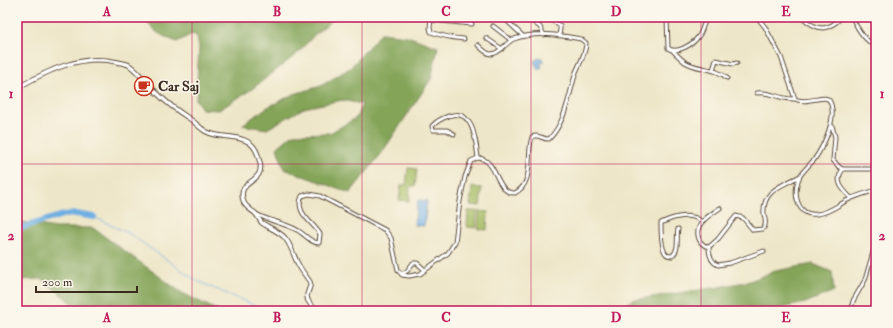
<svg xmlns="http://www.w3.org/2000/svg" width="893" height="328" viewBox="0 0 893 328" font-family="'IM FELL Double Pica',serif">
	<rect width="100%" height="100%" fill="#fbf7ec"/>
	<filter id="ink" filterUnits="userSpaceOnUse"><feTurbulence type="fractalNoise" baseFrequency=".025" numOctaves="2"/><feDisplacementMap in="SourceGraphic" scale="8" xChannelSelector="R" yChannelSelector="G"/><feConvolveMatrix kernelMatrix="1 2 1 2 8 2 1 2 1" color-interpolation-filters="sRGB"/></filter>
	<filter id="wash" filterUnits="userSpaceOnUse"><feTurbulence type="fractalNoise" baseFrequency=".012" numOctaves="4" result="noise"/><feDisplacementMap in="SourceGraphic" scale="16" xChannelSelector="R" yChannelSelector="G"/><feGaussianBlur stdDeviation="0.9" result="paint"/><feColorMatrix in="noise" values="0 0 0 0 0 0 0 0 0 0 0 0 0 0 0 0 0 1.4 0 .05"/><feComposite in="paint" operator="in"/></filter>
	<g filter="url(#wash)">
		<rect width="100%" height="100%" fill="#eee6c8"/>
		<!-- green -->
		<path fill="#a6bd63" stroke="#707440" d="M408 168 417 169 415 186H410L409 201 399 200 401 185H406Z
			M472 187 482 188 480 206 470 205Z
			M468 211H477L476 228 467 227Z
			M479 211 488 212 487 230 478 229Z"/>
		<!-- forest -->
		<path fill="#84a459" stroke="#60673c" d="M145 17H336L314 35 299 52 252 89 219 110 202 109 196 100 199 48 197 36 192 34 177 42C164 37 150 31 145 17Z
			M381 33 407 36 438 47 431 79 381 154 350 193 284 169 277 148 293 134 330 133 356 118 362 104 342 100 304 108 267 129 242 125 266 108 294 94 321 86 350 68Z
			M17 221 55 228H93L182 293 219 311H81L42 279 17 280Z
			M813 264 832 272 834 291 805 303 768 311H615L632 300 719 287 750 281 775 271Z"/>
		<!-- water -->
		<path fill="#6fafe3" stroke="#556c80" d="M541 57 544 62 540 64 542 67 538 69 534 61Z
			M418 200 427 201 424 226 414 225Z"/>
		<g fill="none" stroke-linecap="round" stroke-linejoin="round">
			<!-- stream -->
			<path stroke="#6fafe3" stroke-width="1" d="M94 217 130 234 197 281 267 311"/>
			<!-- river -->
			<path stroke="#6fafe3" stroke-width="6" d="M17 229 63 215 76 214 94 217"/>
		</g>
	</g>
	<g filter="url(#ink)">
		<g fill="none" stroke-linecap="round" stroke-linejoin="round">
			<defs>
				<path id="minor" d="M431 17 430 28 431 32C442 36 452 38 464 39
					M527 17 540 27 544 35
					M547 17 560 26V29L559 36
					M667 17 668 48C676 55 693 44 698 37 703 31 703 23 707 17
					M757 17 765 27 781 57 795 99C806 105 825 94 829 100 839 116 823 147 814 160 809 165 804 170 800 176 792 191 796 217 817 214 830 213 839 204 850 199 858 195 867 193 876 190
					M802 17C817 31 827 32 842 17
					M852 17C857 28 864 41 876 46
					M431 20 472 24
					M507 21 523 36
					M493 26 511 40
					M486 38 502 49
					M673 51C677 55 681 59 685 62 698 70 715 67 727 78
					M713 70 716 60 733 64 737 63
					M757 93C770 91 781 100 795 99
					M832 126 835 137 833 160 839 167 843 169H876
					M454 134 447 130H433L432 126C437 121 442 118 449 116 473 107 476 141 478 158
					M843 169C834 181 842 189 851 198
					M720 208C710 215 693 224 699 239 701 244 704 246 709 247L718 239 736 216 743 218 753 230 763 229C767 224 765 220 764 214 762 190 782 186 800 176
					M256 214C269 221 284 223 297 230 305 234 310 243 319 243L320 234C313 222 294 213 302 196L309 194 320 196 385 230 391 238 398 270 402 275 409 276 420 274 448 253 455 242 460 201 465 177 471 161 478 158C498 159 495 194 515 193 535 183 526 154 532 137 538 133 543 140 549 139 566 122 569 94 576 72 580 63 586 53 586 43L581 39C560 35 535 31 514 39 506 42 500 54 491 54 486 54 481 48 478 45
					M678 229C676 238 680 250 672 256 669 256 668 256 666 254 661 249 661 230 661 223 673 217 692 212 702 222
					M709 247C709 255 711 262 718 265L730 263 764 251
					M402 274 407 271 413 263H417L425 270
					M851 311 853 301 865 280 876 242"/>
				<path id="tertiary" d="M17 88C47 71 82 53 117 62 121 63 125 63 129 65 140 73 149 86 159 95 168 104 179 112 190 119 196 123 201 129 207 132 220 139 243 134 253 146 256 149 258 155 259 159 268 186 234 177 244 203 247 208 251 210 255 213 258 216 259 220 262 223 269 228 279 231 285 238 291 245 293 254 297 262 300 269 306 276 310 282 311 287 309 288 308 292 304 301 313 307 319 311"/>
			</defs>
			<!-- minor casing -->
			<use href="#minor" stroke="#564638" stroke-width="5"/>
			<!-- tertiary casing -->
			<use href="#tertiary" stroke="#564638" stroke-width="5.5"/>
			<!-- minor -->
			<use href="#minor" stroke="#fff" stroke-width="3"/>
			<!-- tertiary -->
			<use href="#tertiary" stroke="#fff" stroke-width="3.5"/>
		</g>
	</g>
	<!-- grid -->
	<path fill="none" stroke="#c2185b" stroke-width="1" stroke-opacity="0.55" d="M192 17V311M362 17V311M531 17V311M701 17V311M17 164H876"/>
	<!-- icons -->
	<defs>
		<symbol id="cafe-ring" viewBox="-11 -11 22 22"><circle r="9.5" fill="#fbf7ec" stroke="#c8321e" stroke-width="1.5"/><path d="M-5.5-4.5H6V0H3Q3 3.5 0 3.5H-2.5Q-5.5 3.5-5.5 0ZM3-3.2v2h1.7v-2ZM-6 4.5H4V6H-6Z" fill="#c8321e"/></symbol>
	</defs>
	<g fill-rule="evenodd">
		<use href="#cafe-ring" x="133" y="75" width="22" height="22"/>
	</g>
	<g text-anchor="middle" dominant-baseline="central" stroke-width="3" stroke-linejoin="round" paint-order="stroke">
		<!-- poi labels -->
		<g font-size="14" font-weight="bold" fill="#3b2a1e" stroke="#fbf7ec" text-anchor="start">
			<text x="158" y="86">Car Saj</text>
		</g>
	</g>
	<!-- margin -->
	<rect width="893" height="328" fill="none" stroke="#fbf7ec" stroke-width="44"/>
	<!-- scale -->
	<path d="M36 286v6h101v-6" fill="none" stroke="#3b2a1e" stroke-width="2"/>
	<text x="42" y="286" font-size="12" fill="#3b2a1e" stroke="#fbf7ec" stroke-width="3" paint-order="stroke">200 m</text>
	<rect x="22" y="22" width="849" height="284" fill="none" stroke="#c2185b" stroke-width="1.5"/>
	<g font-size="13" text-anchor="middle" font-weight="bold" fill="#c2185b">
		<text x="107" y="16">A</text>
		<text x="277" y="16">B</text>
		<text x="446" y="16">C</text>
		<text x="616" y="16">D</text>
		<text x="786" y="16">E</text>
		<text x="11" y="98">1</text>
		<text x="882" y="98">1</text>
		<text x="11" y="240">2</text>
		<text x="882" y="240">2</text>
		<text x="107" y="322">A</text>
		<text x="277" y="322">B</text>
		<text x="446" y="322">C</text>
		<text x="616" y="322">D</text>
		<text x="786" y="322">E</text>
	</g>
</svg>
